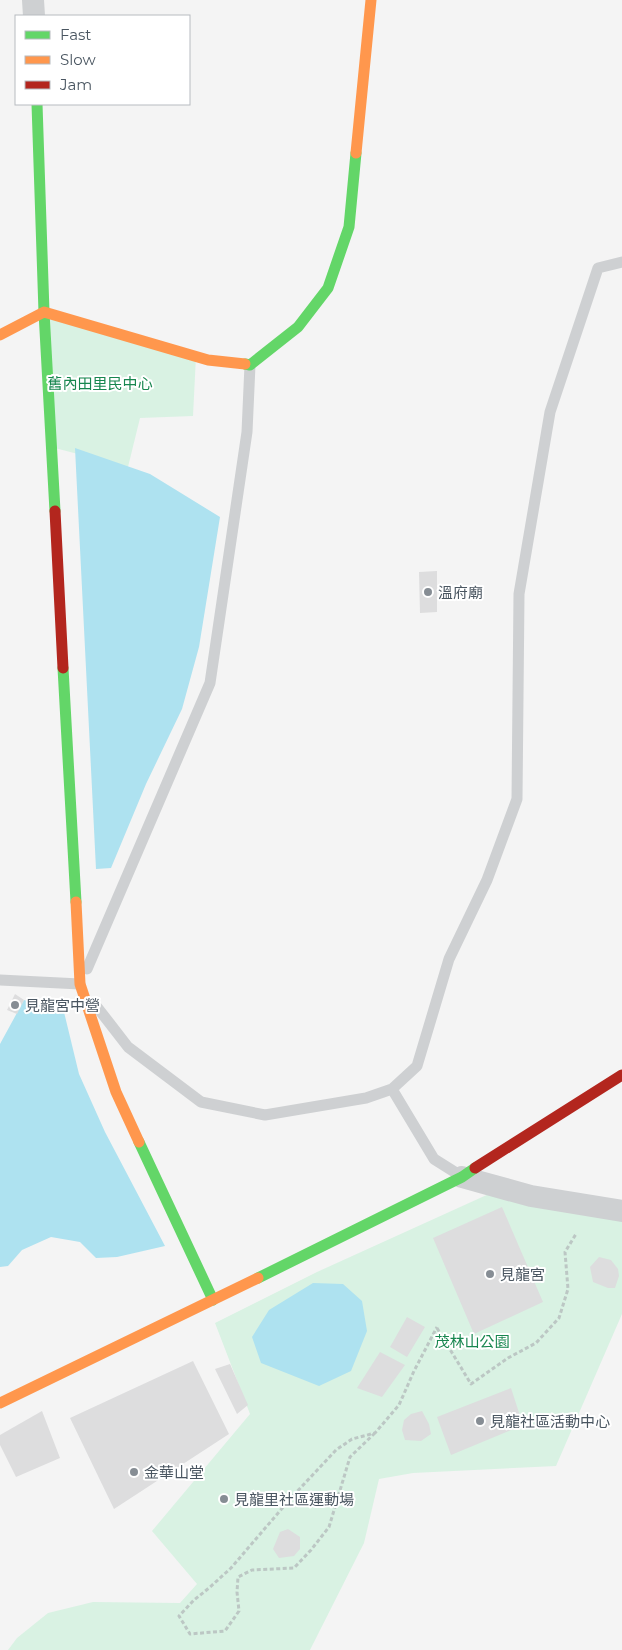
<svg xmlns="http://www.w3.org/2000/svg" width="622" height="1650" viewBox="0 0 622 1650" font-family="Montserrat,'Noto Sans TC',sans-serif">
	<rect width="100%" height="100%" fill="#f4f4f4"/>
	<!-- green -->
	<path fill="#d9f2e3" d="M44 312 196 356 193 416 140 418 128 467 51 447Z
		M502 1188 622 1217V1314L556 1466 413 1473 379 1479 364 1543 310 1650H8L17 1638 48 1613 93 1602 180 1603 197 1584 152 1531 250 1414 215 1323 317 1272Z"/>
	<!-- water -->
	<path fill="#aee2f0" d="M75 448 150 474 220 517 199 647 182 709 146 784 111 868 96 869Z
		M24 1000 64 1012 79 1074 105 1132 165 1246 117 1257 96 1258 80 1242 51 1237 22 1250 8 1266 0 1267V1044Z
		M313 1283 343 1284 362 1301 367 1331 351 1371 319 1386 261 1363 252 1337 269 1310Z"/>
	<!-- building -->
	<path fill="#ddddde" d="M437 571V612L420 613 419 572Z
		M15 994 24 1000 17 1014 7 1010Z
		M502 1207 543 1302 474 1334 433 1238Z
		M599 1257 611 1260 618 1269 619 1276 615 1288H608L593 1282 590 1267Z
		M407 1317 425 1327 407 1357 390 1347Z
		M380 1352 405 1365 382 1397 357 1388Z
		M193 1361 229 1434 114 1509 70 1418Z
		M230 1364 248 1405 237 1414 215 1369Z
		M511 1388 523 1425 451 1455 437 1417Z
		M42 1411 60 1458 16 1477 0 1445V1435Z
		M422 1411 429 1424 431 1434 421 1441 405 1440 402 1430 404 1420 411 1414Z
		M288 1529 300 1537V1549L294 1556 279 1558 273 1549 280 1532Z"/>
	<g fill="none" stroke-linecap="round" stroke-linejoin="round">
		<!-- path -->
		<path stroke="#bcc7c4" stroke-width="3" stroke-dasharray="4 2.5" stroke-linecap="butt" d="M437 1328 471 1384 508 1358 536 1343 559 1318 568 1289 565 1252 576 1234
			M375 1433 350 1457 329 1527 311 1550 294 1568 252 1570 238 1577 237 1592 239 1611 225 1631 190 1634 179 1616 194 1600 209 1588 231 1568 291 1498 336 1450 352 1439 375 1433 399 1405 414 1371 437 1327"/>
		<!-- lane -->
		<path stroke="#ced0d2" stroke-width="11" d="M87 969 210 683 247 432 250 365
			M0 980 80 984
			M97 1007 128 1047 201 1102 265 1115 366 1098 392 1089 417 1066 449 959 487 880 517 799 519 594 550 412 598 268 622 262
			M392 1089 434 1159 461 1176"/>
		<!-- street -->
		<path stroke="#ced0d2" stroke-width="22" d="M33 0 34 16
			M462 1177 531 1196 622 1211"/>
		<!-- fast -->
		<path stroke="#63d668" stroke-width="11" d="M37 104 44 312 55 511
			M245 364 250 365 298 327 328 288 349 227 356 153
			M63 668 76 902
			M139 1142 213 1300
			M258 1278 462 1177 475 1168"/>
		<!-- slow -->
		<path stroke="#ff974d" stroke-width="11" d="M356 153 371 0
			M0 335 44 312 208 360 245 364
			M76 902 80 984 116 1092 139 1142
			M0 1403 258 1278"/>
		<!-- jam -->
		<path stroke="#b3261e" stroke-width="11" d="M55 511 63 668
			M475 1168 622 1075"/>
	</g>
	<!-- markers -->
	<g fill="#868d94" stroke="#fff" stroke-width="2">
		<circle cx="428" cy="592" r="5"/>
		<circle cx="15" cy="1005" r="5"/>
		<circle cx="490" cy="1274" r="5"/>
		<circle cx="480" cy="1421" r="5"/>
		<circle cx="134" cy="1472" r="5"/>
		<circle cx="224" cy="1499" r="5"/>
	</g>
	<g text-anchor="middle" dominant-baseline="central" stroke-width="4" stroke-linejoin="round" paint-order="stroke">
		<!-- park labels -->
		<g font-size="15" fill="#17864f" stroke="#fff">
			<text x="100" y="383">舊內田里民中心</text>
			<text x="472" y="1341">茂林山公園</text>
		</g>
		<!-- poi labels -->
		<g font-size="15" fill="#4a5661" stroke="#fff" text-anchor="start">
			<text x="438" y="592">溫府廟</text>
			<text x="25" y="1005">見龍宮中營</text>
			<text x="500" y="1274">見龍宮</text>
			<text x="490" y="1421">見龍社區活動中心</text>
			<text x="144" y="1472">金華山堂</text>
			<text x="234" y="1499">見龍里社區運動場</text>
		</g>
	</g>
	<!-- legend -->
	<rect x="15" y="15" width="175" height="90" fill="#ffffff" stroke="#b7bbc0"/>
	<rect x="25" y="31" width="25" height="8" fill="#63d668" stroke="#b7bbc0"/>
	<text x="60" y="40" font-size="15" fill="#4a5661">Fast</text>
	<rect x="25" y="56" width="25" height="8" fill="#ff974d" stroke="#b7bbc0"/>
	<text x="60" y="65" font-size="15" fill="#4a5661">Slow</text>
	<rect x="25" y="81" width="25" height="8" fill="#b3261e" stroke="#b7bbc0"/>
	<text x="60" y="90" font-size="15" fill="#4a5661">Jam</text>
</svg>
